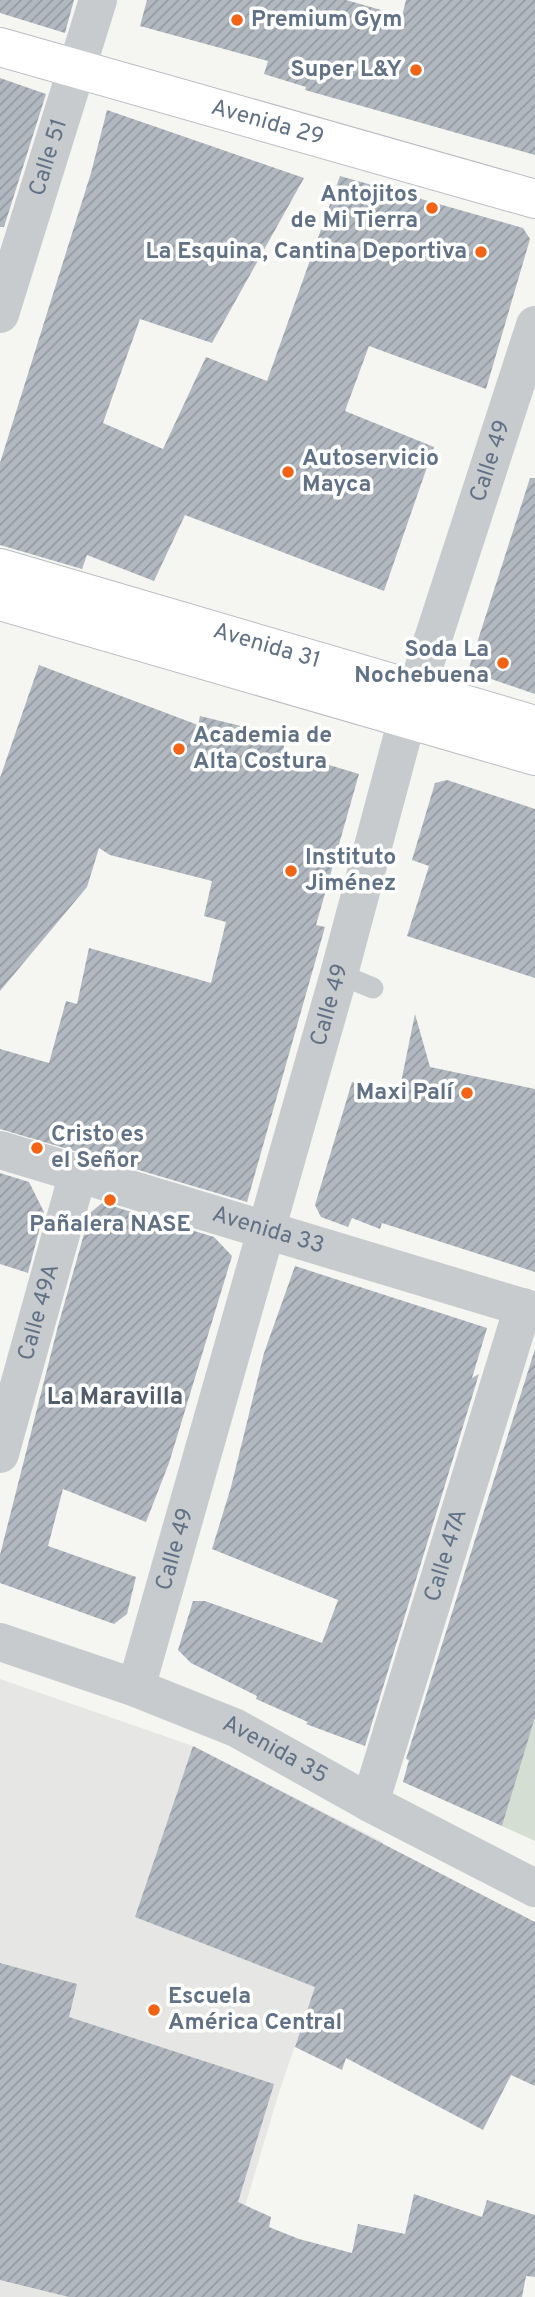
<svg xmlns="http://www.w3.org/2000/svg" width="535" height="2297" viewBox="0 0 535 2297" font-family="Overpass,sans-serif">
	<defs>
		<pattern id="building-hatch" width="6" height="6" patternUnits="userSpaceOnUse" patternTransform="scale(1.75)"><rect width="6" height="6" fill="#b2b8bf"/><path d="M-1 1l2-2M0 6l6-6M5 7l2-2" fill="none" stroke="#949aa1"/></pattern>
	</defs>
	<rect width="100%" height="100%" fill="#f5f6f2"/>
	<!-- built -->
	<path fill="#e6e7e5" d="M0 1679 193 1746 383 1842 334 1972 322 1969 280 2089 218 2297H0Z"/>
	<!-- green -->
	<path fill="#d5ded2" d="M535 1714V1841L502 1826Z"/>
	<!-- building -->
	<path fill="url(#building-hatch)" d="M0 0H74L65 33 0 13Z
		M147 0H346L402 16 406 0H535V155L305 90 306 87 264 74 268 61 140 26Z
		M0 78 46 94 4 227H0Z
		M107 110 304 178 212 343 140 319 103 423 163 449 206 357 267 381 340 176 523 228 530 239 486 389 369 346 345 411 434 447 384 591 185 515 154 581 87 555 82 569 0 545V463L91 173Z
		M530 478H535V694L468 671Z
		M39 665 198 725 200 716 286 737 283 751 359 774 316 925 325 927 247 1202 0 1129V1049L49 1063 66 1001 77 1004 89 948 211 983 226 922 204 916 212 881 110 855 99 848 87 887 0 991V778Z
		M447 780 535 809V978L407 936 429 866 412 860 435 783Z
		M415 1014 430 1067 535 1089V1272L382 1223 380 1229 352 1218 348 1227 321 1217 315 1205 352 1082 398 1097Z
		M0 1173 29 1182 44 1212 28 1273 0 1264Z
		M102 1203 214 1237 232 1256 169 1463 146 1522 63 1489 48 1546 136 1577 127 1614 114 1624 0 1583V1555L58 1326 90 1213Z
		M295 1266 487 1328 472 1378 479 1374 365 1746 306 1724 308 1722 256 1699 257 1696 191 1663 178 1650 193 1601H205L322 1643 338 1600 212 1549 231 1487 264 1353Z
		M535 1349V1717L502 1826 403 1782 409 1760 406 1759Z
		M193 1746 535 1922V2086L511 2075 483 2130 346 2058 342 2070 295 2047 315 1987 135 1917Z
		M0 1963 77 1984 69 2017 274 2084 238 2202 271 2217 269 2227 299 2239 352 2253 358 2224 405 2234 414 2194 482 2217 487 2200 535 2215V2277L526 2276 522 2297H69L0 2280Z"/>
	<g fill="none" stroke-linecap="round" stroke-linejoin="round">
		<defs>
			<g id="secondary">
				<path id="s8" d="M0 47 535 199"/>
				<path id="s9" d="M0 568 535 725"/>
				<path d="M0 601 535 756"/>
			</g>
		</defs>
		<!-- secondary casing -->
		<use href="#secondary" stroke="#b9bdc3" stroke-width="40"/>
		<!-- service -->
		<path stroke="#c8cbce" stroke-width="21" d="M339 974 373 988"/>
		<!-- minor -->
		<g stroke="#c8cbce" stroke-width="38">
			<path id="s1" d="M0 314 98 0"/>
			<path id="s2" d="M0 1150 535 1311"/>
			<path id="s3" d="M0 1454 78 1173"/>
			<path id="s4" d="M0 1642 136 1688 236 1728 370 1803 535 1888"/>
			<path id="s5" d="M136 1688 339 974 407 719"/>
			<path id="s6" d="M370 1803 523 1307"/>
		</g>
		<!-- tertiary -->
		<path stroke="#c8cbce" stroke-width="38" id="s7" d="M407 719 535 325"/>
		<!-- secondary -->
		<use href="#secondary" stroke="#fff" stroke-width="38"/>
	</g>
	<!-- markers -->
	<g fill="#f26316" stroke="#fff" stroke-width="2.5">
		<circle cx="237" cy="20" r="7"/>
		<circle cx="416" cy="70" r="7"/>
		<circle cx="432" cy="208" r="7"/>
		<circle cx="481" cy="252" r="7"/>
		<circle cx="288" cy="472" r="7"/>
		<circle cx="503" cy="663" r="7"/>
		<circle cx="179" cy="749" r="7"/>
		<circle cx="291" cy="871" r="7"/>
		<circle cx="467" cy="1093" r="7"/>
		<circle cx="37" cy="1148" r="7"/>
		<circle cx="110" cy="1200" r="7"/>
		<circle cx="154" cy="2010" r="7"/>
	</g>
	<g text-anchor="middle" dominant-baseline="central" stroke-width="7" stroke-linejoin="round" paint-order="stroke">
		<!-- poi labels -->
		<g font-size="23" font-weight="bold" fill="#627286" stroke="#fff" text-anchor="start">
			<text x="251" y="20">Premium Gym</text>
			<text x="402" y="70" text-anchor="end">Super L&amp;Y</text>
			<text x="418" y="195" text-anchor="end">Antojitos<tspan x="418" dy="26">de Mi Tierra</tspan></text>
			<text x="467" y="252" text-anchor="end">La Esquina, Cantina Deportiva</text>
			<text x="302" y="459">Autoservicio<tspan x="302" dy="26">Mayca</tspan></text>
			<text x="489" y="650" text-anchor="end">Soda La<tspan x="489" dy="26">Nochebuena</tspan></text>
			<text x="193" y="736">Academia de<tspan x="193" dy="26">Alta Costura</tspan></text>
			<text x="305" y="858">Instituto<tspan x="305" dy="26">Jiménez</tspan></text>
			<text x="453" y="1093" text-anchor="end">Maxi Palí</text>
			<text x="51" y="1135">Cristo es<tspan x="51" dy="26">el Señor</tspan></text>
			<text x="110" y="1225" text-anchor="middle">Pañalera NASE</text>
			<text x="168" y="1997">Escuela<tspan x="168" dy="26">América Central</tspan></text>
		</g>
		<!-- street labels -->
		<g font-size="23" fill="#627286" stroke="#fff">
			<text stroke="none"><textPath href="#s8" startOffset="278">Avenida 29</textPath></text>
			<text stroke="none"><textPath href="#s1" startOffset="164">Calle 51</textPath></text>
			<text stroke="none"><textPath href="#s7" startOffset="271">Calle 49</textPath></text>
			<text stroke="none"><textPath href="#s9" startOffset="278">Avenida 31</textPath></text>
			<text stroke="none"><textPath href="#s5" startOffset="710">Calle 49</textPath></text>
			<text stroke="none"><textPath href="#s2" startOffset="280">Avenida 33</textPath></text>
			<text stroke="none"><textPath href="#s3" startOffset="147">Calle 49A</textPath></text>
			<text stroke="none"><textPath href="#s5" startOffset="144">Calle 49</textPath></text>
			<text stroke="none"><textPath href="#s6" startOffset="259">Calle 47A</textPath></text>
			<text stroke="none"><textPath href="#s4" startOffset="296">Avenida 35</textPath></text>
		</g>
		<!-- neighbourhood labels -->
		<g font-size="24" font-weight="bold" fill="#515c6a" stroke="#fff">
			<text x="115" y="1398">La Maravilla</text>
		</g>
	</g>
</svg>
